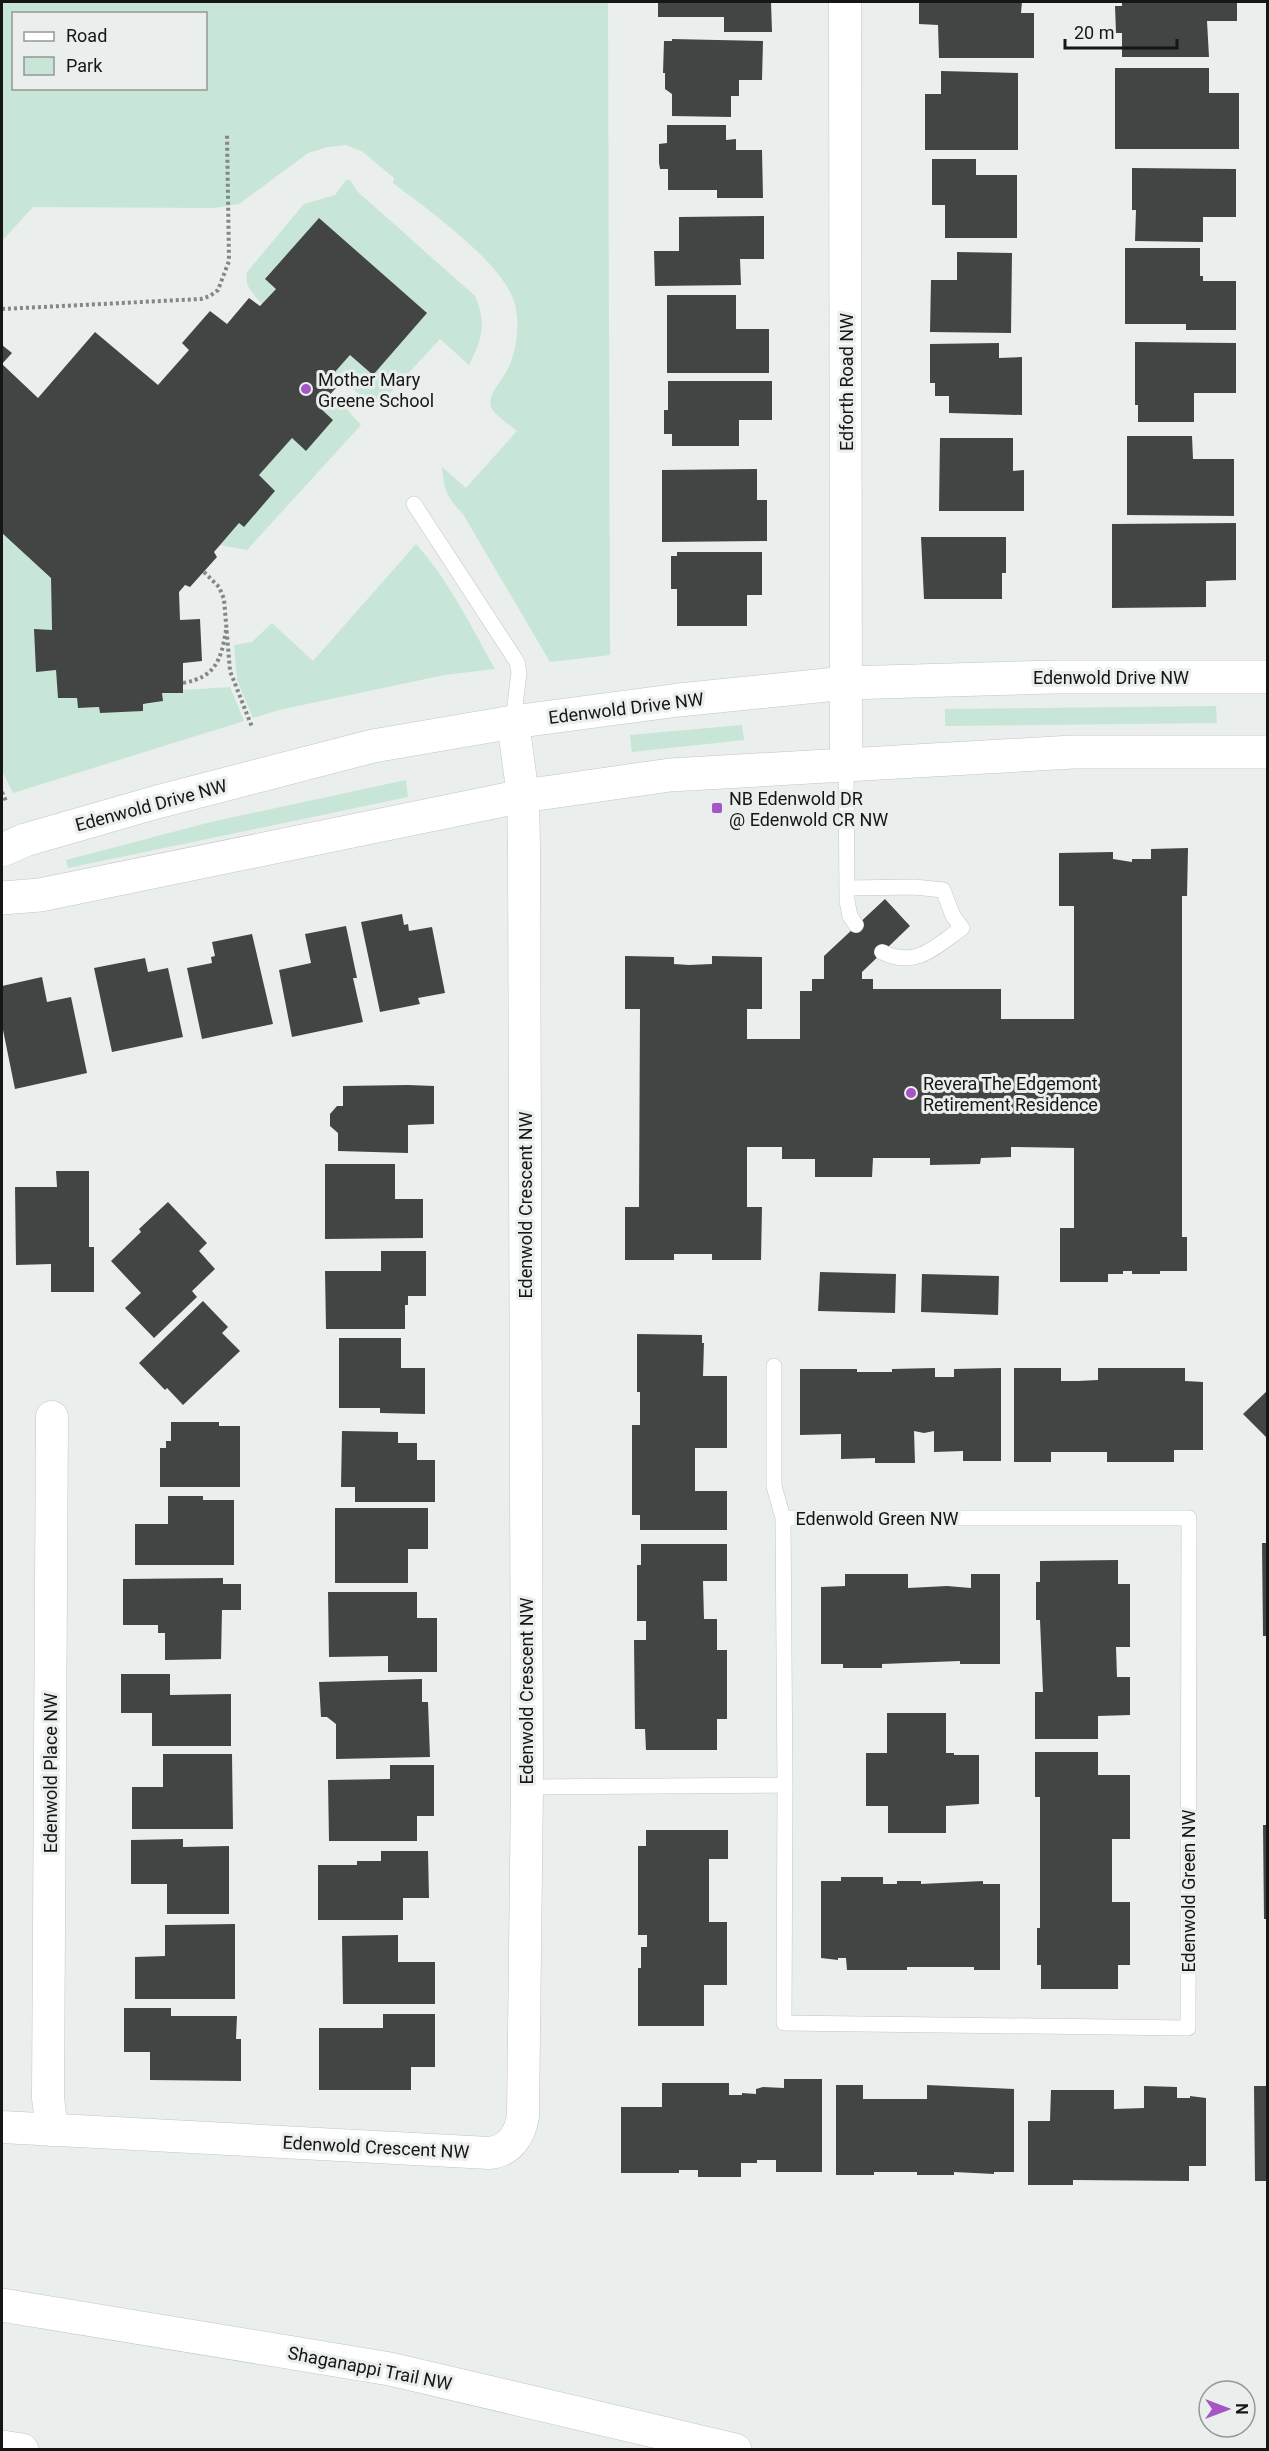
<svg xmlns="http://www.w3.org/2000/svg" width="1269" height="2451" viewBox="0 0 1269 2451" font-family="Roboto,sans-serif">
	<rect width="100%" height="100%" fill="#eaeeec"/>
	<!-- green -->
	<path fill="#c7e6d7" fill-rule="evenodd" d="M2 2H608L610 655 550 662 463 514C447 497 444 490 442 467L466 488 517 431C510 425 495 416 491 407 487 396 500 383 505 374 517 354 520 327 515 304 504 263 426 208 393 183L394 178 363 152 346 145 328 147 308 153 239 204 215 208 33 207 2 241ZM14 14H206V88H14Z
		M346 180H350L358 192 475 296C487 324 482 339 469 365L440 339 376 408 334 373 350 355 276 289 262 304C253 293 244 287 247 272L304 204 335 195Z
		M332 393 361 425 247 550 220 545 239 523 244 527 275 491 259 475 292 438 306 450 332 420 319 407Z
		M2 533 51 578 52 630H34L36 671 56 670 58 697 77 698 78 708 99 707 100 713 163 701 162 693H183V690L230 687 244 721 13 793 2 771Z
		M416 544C449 581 471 626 495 669L444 675 279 710 253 718 237 680 234 645 252 642 272 623 313 661Z
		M1216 706 1217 723 945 726V709Z
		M742 725 744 740 632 752 630 735Z
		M406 780 408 797 68 868 66 860 211 822Z"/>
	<!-- building -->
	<path fill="#424544" d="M658 2H771L772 32H724V17H658Z
		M919 2H1022L1021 13H1034V58H939L938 25 919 24Z
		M1122 2H1237V21H1207L1209 57H1122V33H1116L1115 6H1122Z
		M672 39 763 41 762 80H739V96H731V117L672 116V94L665 89V73H663L664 41H672Z
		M1115 68H1209V93H1239V149H1115Z
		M941 71 1018 73V150H925V94H941Z
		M667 125H726V140L736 139V150H762L763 198H717V190H668V169H660L659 163V144L667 143Z
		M932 159H976V175H1017V238H945V205H932Z
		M1132 168 1236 169V217H1203V242L1135 241 1136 210H1132Z
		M764 216V259H740L741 285 655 286 654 251H679V217Z
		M319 218 427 313 373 375 350 355 334 373 343 380 319 407 333 420 306 451 292 438 259 475 275 491 244 527 239 523 214 552 217 557 190 587 185 585 179 592 180 620 200 619 202 661 183 663V693H162L163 701 143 704V711L100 713 99 707 78 708 77 698H58L56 670 36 672 34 629 52 630 51 578 2 533V345L12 353 2 364 38 398 95 332 158 385 189 350 182 343 210 311 227 324 249 298 260 306 276 289 265 279Z
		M1125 248H1200V276H1203V281H1236V330H1186V324H1125Z
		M957 252 1012 253 1011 333 930 332 931 280H957Z
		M667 295H736V329H769V373H667Z
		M1135 342 1236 343V393H1194V422H1138V405H1135Z
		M999 343V358L1022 357V415L949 413V396H935V383H930V344Z
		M668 381H772V420H739V446H672V434H664V410H668Z
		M1127 436H1192L1193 459H1234V516L1127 515Z
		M940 438H1013V471L1024 470V511H939Z
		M757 469V500H767V541L662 542V470Z
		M1236 523V580L1206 581V607L1112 608V524Z
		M921 537H1006V573H1002V599H924Z
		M677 552H762V595H747V626H677V589H671V556H677Z
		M1188 848 1187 896H1182V1237H1187V1271H1160V1274H1132V1271H1123V1274H1108V1282H1060V1228H1074V1148L1011 1147V1157L981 1158 980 1164 930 1165V1158H873L872 1177H815V1159H782V1147H747V1207H762L761 1260H712V1254H674V1260H625V1207H639L640 1009H625V956L674 957V964L689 965 712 964V956L762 957V1009H747V1039H800V991H812V979H824V956L885 899 910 926 862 972V979H873V989H1001V1019H1074V906H1059V853L1113 852V859L1132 862V859H1151V849Z
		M402 914 404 925 408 924 409 931 432 927 445 993 418 998 420 1004 380 1012 361 922Z
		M346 926 357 978H353L363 1022 292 1037 279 970 311 963 305 934Z
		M252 934 273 1024 202 1039 187 968 212 963 211 957 215 956 212 942Z
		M145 958 148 972 168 968 183 1037 112 1052 94 968Z
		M42 977 47 1002 71 997 87 1073 15 1089 2 1025V986Z
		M408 1085 434 1086V1124L408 1125V1153L338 1151V1133L330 1126V1114L337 1106H343V1086Z
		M325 1164H395V1199H423V1238L325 1239Z
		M56 1171H89V1247H94V1292H51V1264L16 1265 15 1187H57Z
		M168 1202 207 1243 199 1251 215 1269 192 1291 197 1297 154 1338 125 1308 141 1293 111 1261 141 1232 139 1229Z
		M381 1251H426V1296H408V1305H405V1329H326L325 1271H381Z
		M820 1272 896 1274 895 1313 818 1311Z
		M922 1274 999 1276 998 1315 921 1312Z
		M203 1301 228 1327 222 1333 240 1351 183 1405 167 1388 165 1390 139 1363Z
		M637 1334 702 1335V1343H704L703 1376H727V1448H695V1491H727V1530H640V1515H632V1425H640V1392H637Z
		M339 1338H401V1368H425V1414L380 1413V1408H339Z
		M935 1368V1377H954V1369L1001 1368V1461H963V1451L934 1452V1431L924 1433 914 1431 915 1463H875V1458L841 1459V1434L800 1435V1369H857V1372H892V1369Z
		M1014 1368H1061V1381H1078L1098 1380V1368H1185V1381L1203 1382V1450H1174V1462H1107V1452H1051V1462H1014Z
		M1268 1390V1439L1243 1414Z
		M171 1422H219V1426H240V1487H160V1448H166V1441H171Z
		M342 1431 398 1432V1443H417V1460H435V1502H355V1487H341Z
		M168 1496H203V1500H234V1565H135V1524H168Z
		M335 1508H428V1549H408V1583H335Z
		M1262 1543H1268V1636H1263Z
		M641 1544H727V1581H703L704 1619H717V1650H727V1719H717V1750H646L645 1729H635L634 1640H646V1621H637V1565H641Z
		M1118 1560V1584H1130V1647H1116L1117 1677H1130V1715L1098 1716V1739H1035V1692H1043L1040 1620H1036V1582H1040V1561Z
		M845 1574H908V1588L947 1586 971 1588V1574H1000V1664H960V1661L882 1664V1668H843V1664H821V1587L845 1586Z
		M223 1578V1584H241V1610H222L221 1659 165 1660V1633H158V1625H123V1579Z
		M328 1592H417V1618H437V1672H388V1656L329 1657Z
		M121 1674H170V1695L231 1694V1746H152V1713H121Z
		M422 1679V1702H428L430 1757 336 1759V1724L327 1717H321L319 1682Z
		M887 1713H946V1753H954V1755H979V1804L946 1806V1833H888V1806H866V1753H887Z
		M1035 1752H1098V1775H1130V1839H1112V1902H1130V1965H1118V1989H1041V1965H1037V1928H1040V1797H1035Z
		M163 1754H232L233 1829H132V1787H163Z
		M390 1765H434V1816H417V1841H329L328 1780 390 1779Z
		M1263 1825H1268V1919H1264Z
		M646 1830H728V1859H709V1922H727V1985H704V2026H638V1968H641V1947H647V1935H638V1846H646Z
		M183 1839V1847L229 1846V1914H167V1884H131V1840Z
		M381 1851H428L429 1898H403V1920H318V1865H357V1861H381Z
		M841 1877H883V1884H897V1881H921V1884L983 1881V1884H1000V1970H974V1967H907V1970H847L846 1958H838V1960L821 1958V1881H841Z
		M235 1924V1999H135V1957L165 1956V1925Z
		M398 1935V1962H435V2004H343L342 1936Z
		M124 2008H171V2016H237L236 2039H241V2081L150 2080V2052H124Z
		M383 2014H435V2067H411V2090H319V2028H383Z
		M784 2079H822V2172H776V2160H757V2163H741V2177H698V2170H679V2173H621V2107H662V2083H729V2095H742V2093L756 2094V2089L763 2087 784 2088Z
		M836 2085H863V2099H927V2085L1014 2089V2172H994V2174L954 2172V2175H917V2172H874V2175H836Z
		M1144 2086 1177 2087V2098H1190V2096L1206 2098V2166H1189V2181L1073 2180V2185H1028V2121H1050L1051 2090H1114V2109L1144 2108Z
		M1254 2086H1268V2181H1255Z"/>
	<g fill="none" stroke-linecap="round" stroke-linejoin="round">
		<defs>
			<path id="lane" d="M414 504 517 662 519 672 513 722
				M846 763 847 901 850 916 856 925
				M847 888 915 887 943 890 953 916 962 928C936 946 916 969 882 952
				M774 1366V1486L783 1518
				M527 1787 785 1785 784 2023 1188 2028 1189 1518H783L785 1785"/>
			<path id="street" d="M845 2 846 763
				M52 1417 48 2098 52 2130
				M2 2127 489 2153C510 2151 520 2135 523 2116L527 1787 524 847 523 796 513 722"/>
			<path id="secondary" d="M2 850 25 840 157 802 373 746 513 722 679 700 846 683 1054 677H1268
				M2 898 40 895 523 796 670 775 1073 752H1268"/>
			<path id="primary" d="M2 2305 390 2369 735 2450
				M2 2447 22 2450"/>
		</defs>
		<!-- lane casing -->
		<use href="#lane" stroke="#c1c6c4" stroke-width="16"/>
		<!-- street casing -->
		<use href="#street" stroke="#c1c6c4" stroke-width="33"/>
		<!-- secondary casing -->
		<use href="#secondary" stroke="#c1c6c4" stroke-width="34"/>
		<!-- primary casing -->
		<use href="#primary" stroke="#c1c6c4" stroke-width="34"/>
		<!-- path -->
		<path stroke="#848785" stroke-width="4" stroke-dasharray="3 3" stroke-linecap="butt" d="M2 309 201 299 210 296 218 290 229 261 227 135
			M204 572 219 587 224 599 230 671 252 727
			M183 683C216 677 221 660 226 630
			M2 792 6 801"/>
		<!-- lane -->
		<use href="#lane" stroke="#fff" stroke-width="15"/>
		<!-- street -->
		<use href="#street" stroke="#fff" stroke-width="32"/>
		<!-- secondary -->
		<use href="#secondary" stroke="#fff" stroke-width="33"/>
		<!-- primary -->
		<use href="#primary" stroke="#fff" stroke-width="33"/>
	</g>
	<!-- markers -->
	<g fill="#a555c5" stroke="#eaeeec" stroke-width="2">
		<circle cx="306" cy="389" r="6"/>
		<rect x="711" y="802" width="12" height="12" rx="3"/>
		<circle cx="911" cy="1093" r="6"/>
	</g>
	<g text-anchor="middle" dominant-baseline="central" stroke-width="6" stroke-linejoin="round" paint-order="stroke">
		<!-- poi labels -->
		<g font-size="18" fill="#151615" stroke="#eaeeec" text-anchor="start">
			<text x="318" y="379">Mother Mary<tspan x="318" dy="21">Greene School</tspan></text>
			<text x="729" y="798">NB Edenwold DR<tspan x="729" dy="21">@ Edenwold CR NW</tspan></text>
			<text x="923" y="1083">Revera The Edgemont<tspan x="923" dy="21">Retirement Residence</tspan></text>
		</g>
		<!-- street labels -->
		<g font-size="18" fill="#151615" stroke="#eaeeec">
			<text transform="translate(846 382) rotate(-90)">Edforth Road NW</text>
			<text x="1111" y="677">Edenwold Drive NW</text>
			<text transform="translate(626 708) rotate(-7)">Edenwold Drive NW</text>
			<text transform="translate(151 805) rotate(-15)">Edenwold Drive NW</text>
			<text transform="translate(525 1205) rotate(-90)">Edenwold Crescent NW</text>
			<text x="877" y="1518">Edenwold Green NW</text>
			<text transform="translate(526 1691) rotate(-90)">Edenwold Crescent NW</text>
			<text transform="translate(50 1773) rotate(-90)">Edenwold Place NW</text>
			<text transform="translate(1188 1891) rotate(-90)">Edenwold Green NW</text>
			<text transform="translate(376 2147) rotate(3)">Edenwold Crescent NW</text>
			<text transform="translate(370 2368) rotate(11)">Shaganappi Trail NW</text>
		</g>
	</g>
	<!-- border -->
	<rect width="1269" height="2451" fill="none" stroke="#151615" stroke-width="6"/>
	<!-- legend -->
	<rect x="12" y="12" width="195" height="78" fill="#eaeeec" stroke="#959896" stroke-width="1.5"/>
	<rect x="24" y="32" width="30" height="9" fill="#ffffff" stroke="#959896" stroke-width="1.5"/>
	<text x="66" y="42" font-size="18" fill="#151615">Road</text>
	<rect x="24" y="57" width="30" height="18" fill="#c7e6d7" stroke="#959896" stroke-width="1.5"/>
	<text x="66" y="72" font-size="18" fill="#151615">Park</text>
	<!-- north arrow -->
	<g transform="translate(1227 2409) rotate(90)"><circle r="28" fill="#eaeeec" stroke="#959896" stroke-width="1.5"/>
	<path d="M0-4.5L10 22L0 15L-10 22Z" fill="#a555c5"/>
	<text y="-9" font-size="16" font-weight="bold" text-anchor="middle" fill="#151615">N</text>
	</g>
	<!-- scale -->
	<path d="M1065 39v9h112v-9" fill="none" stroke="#151615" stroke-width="3"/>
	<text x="1074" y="39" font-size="18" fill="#151615" stroke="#eaeeec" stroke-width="4.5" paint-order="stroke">20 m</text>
</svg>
